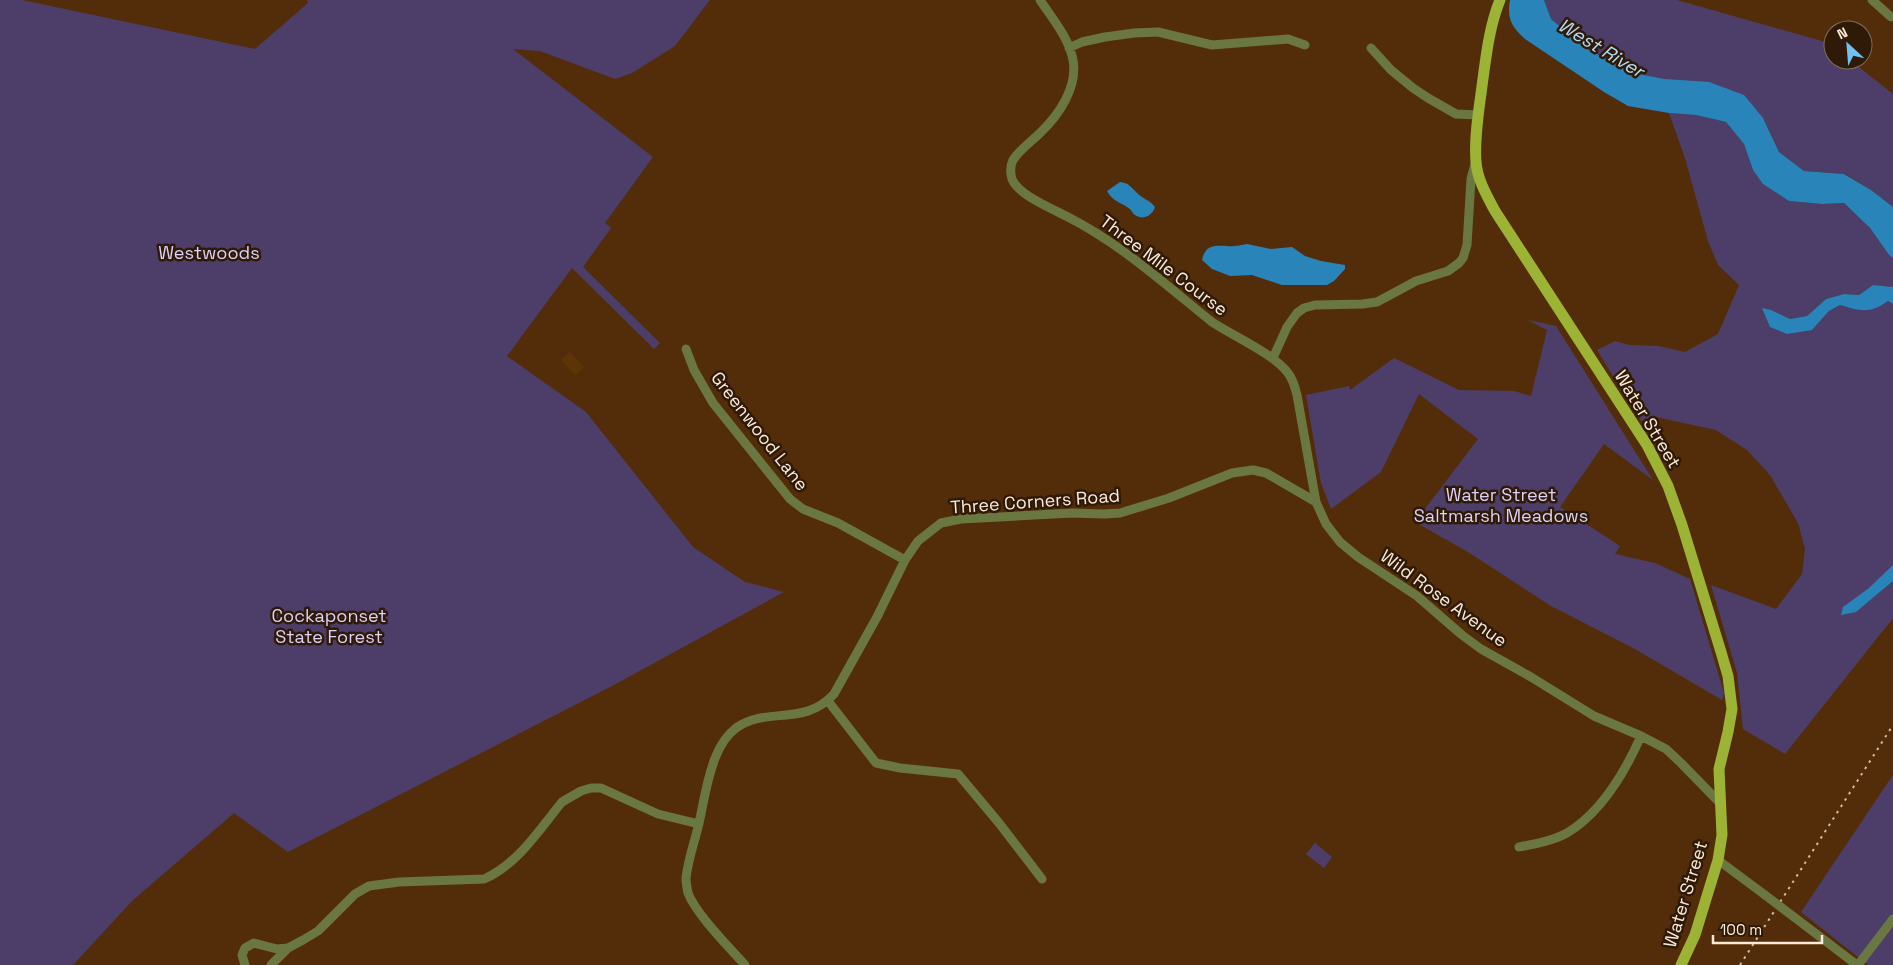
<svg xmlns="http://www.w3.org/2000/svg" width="1893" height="965" viewBox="0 0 1893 965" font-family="'Space Grotesk',sans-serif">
	<rect width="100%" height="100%" fill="#532d09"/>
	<!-- built -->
	<path fill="#5e3308" d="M570 352 584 367 575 375 561 360Z"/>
	<!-- green -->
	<path fill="#4d3e69" d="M0 0H22L255 49 308 3 307 0H710L675 46 632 73 615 79 540 51 513 49 653 157 605 223 611 228 583 267 660 343 654 349 572 268 507 356 586 412 693 547 745 582 784 592 612 686 288 852 234 813 132 901 73 965H0Z
		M1544 0H1677L1829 43 1833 47V60H1850L1893 94V207L1871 190 1845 174 1804 171 1779 152 1763 118 1665 79 1633 73 1587 49 1551 19Z
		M1669 113 1696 115 1726 122 1744 144 1753 170 1789 201 1822 204 1844 203 1870 228 1889 255 1893 258V287L1873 285 1859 295 1844 294 1826 299 1807 316 1790 319 1771 310 1812 330 1829 311 1840 305C1859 311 1871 313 1888 301L1893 304V578L1856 612 1893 581V618L1785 754 1743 729 1737 673 1711 585 1776 609 1802 574 1805 549 1798 523 1770 475 1747 450 1716 430 1656 417 1641 421 1597 350 1615 341 1629 345 1658 346 1685 352 1718 334 1739 285 1718 265 1708 241 1685 158Z
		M1528 320 1556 326 1653 480 1604 444 1560 507 1620 546 1615 554 1655 563 1690 579 1724 693 1722 700 1635 649 1551 606 1468 552 1415 522 1478 439 1419 394 1381 472 1331 509 1321 483 1306 395 1349 386 1350 390 1394 358 1459 390 1514 391 1531 396 1547 330Z
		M1893 775V965H1868L1801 912Z
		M1315 843 1332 857 1324 868 1306 854Z"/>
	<!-- water -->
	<path fill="#2884b9" d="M1510 0H1544L1551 19 1587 49 1633 73 1665 79 1709 82 1744 95 1763 118 1779 152 1804 171 1844 174 1871 190 1893 207V258L1889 255 1870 228 1844 203 1822 204 1789 201 1763 184 1753 170 1744 144 1726 122 1696 115 1669 113 1628 106 1604 92 1525 39C1511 26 1507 19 1510 0Z
		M1120 182C1129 183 1131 187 1137 193 1143 199 1150 200 1155 207 1153 215 1143 221 1135 215 1133 214 1132 211 1130 209 1121 202 1113 202 1107 191Z
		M1247 244 1271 249 1292 247 1305 256 1321 261 1345 265V269L1334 281 1327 285H1282L1252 275 1230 276 1212 269 1202 260C1205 245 1214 245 1227 246 1233 247 1241 245 1247 244Z
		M1873 285 1893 287V304L1888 301C1871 314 1859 311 1840 305L1829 311 1812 330 1787 334 1770 327 1762 308 1771 310 1790 319 1807 316 1826 299 1844 294 1859 295Z
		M1893 565V581L1856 612 1841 615 1843 607 1869 588Z"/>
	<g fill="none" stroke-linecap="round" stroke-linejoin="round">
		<!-- minor -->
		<path stroke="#6b7740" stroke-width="9" d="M1040 0C1052 18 1069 38 1073 60 1078 87 1059 115 1040 133 1031 142 1020 149 1013 160 1010 166 1010 172 1012 179 1018 195 1053 209 1068 217 1121 244 1166 285 1212 322 1233 336 1274 354 1288 373 1293 379 1295 387 1297 395L1316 502 1326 524 1340 542 1358 557 1417 596 1462 635 1481 649 1531 677 1594 716 1641 736 1666 749 1681 763 1721 804
			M1872 0 1891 17
			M1069 48 1082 42 1105 37 1134 33 1158 32 1212 45 1288 39 1305 45
			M1371 48 1391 70 1413 88 1428 98 1456 114 1478 115
			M686 349 694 370 713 403 790 499 803 509 838 523 905 560
			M1273 358 1287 327 1297 313 1304 308 1315 305 1362 304 1377 302 1416 281 1448 271 1459 263 1463 258 1467 245 1471 179 1475 164
			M828 701 876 763 900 768 958 774 999 823 1042 879
			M1519 847C1535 844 1552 841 1567 833 1602 812 1625 772 1641 736
			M1718 860 1765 895
			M1794 917 1857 965
			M245 965 242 955 245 948 254 943 277 949 288 948 303 940 318 931 355 894 369 886 399 882 484 879C518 864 539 830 562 802L581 791 591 788H601L658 814 699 824
			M271 965 288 948
			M745 965C729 947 696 914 688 893 687 888 686 883 686 878 688 859 695 841 699 823 704 801 707 777 716 756 720 746 727 735 736 728 767 706 804 727 834 694L877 617 905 560 918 541 941 523 961 519 1072 513 1104 514 1120 513 1169 498 1232 473 1253 470 1266 473 1316 502
			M1858 965 1893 919"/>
		<!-- major -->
		<path stroke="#9cb335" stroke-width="11" d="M1500 0C1489 27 1486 57 1482 86 1479 110 1474 137 1476 162 1477 179 1487 196 1495 211L1647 445 1668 486 1682 525 1721 652 1728 676 1732 709 1728 732 1719 769 1722 835 1718 860 1695 935 1681 965"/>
		<!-- rail -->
		<path stroke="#d1baa7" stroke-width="2" stroke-dasharray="2.5 5" stroke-linecap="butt" d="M1740 965 1893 725"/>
		<!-- minor-bridge -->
		<path stroke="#6b7740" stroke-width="9" d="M1765 895 1794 917"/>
	</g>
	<g text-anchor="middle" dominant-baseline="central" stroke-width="5" stroke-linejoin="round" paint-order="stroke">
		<!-- park labels -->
		<g font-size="18" fill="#ddd0fa" stroke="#2f1a07">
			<text x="209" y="252">Westwoods</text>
			<text x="1501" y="494">Water Street<tspan x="1501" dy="21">Saltmarsh Meadows</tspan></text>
			<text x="329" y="615">Cockaponset<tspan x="329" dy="21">State Forest</tspan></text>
		</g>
		<!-- street labels -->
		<g font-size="18" fill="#fbe9db" stroke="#2f1a07">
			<text transform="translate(1164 265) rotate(37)">Three Mile Course</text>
			<text transform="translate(1648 419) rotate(59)">Water Street</text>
			<text transform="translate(760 431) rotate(52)">Greenwood Lane</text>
			<text transform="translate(1035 501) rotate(-4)">Three Corners Road</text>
			<text transform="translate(1444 598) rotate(36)">Wild Rose Avenue</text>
			<text transform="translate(1685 894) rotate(-73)">Water Street</text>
		</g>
		<!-- water labels -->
		<g font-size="19" font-style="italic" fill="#b0d9f6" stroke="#2f1a07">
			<text transform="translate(1601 48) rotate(31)">West River</text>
		</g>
	</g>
	<!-- north arrow -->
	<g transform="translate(1848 45) rotate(334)"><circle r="24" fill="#2f1a07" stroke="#816d5c"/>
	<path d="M0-4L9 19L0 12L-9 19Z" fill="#72c1f5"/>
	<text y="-8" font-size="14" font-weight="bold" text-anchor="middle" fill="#fbe9db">N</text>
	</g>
	<!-- scale -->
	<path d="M1713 935v8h109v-8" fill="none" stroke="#fbe9db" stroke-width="2.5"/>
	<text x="1720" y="935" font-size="15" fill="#fbe9db" stroke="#2f1a07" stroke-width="4" paint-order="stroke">100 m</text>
</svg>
